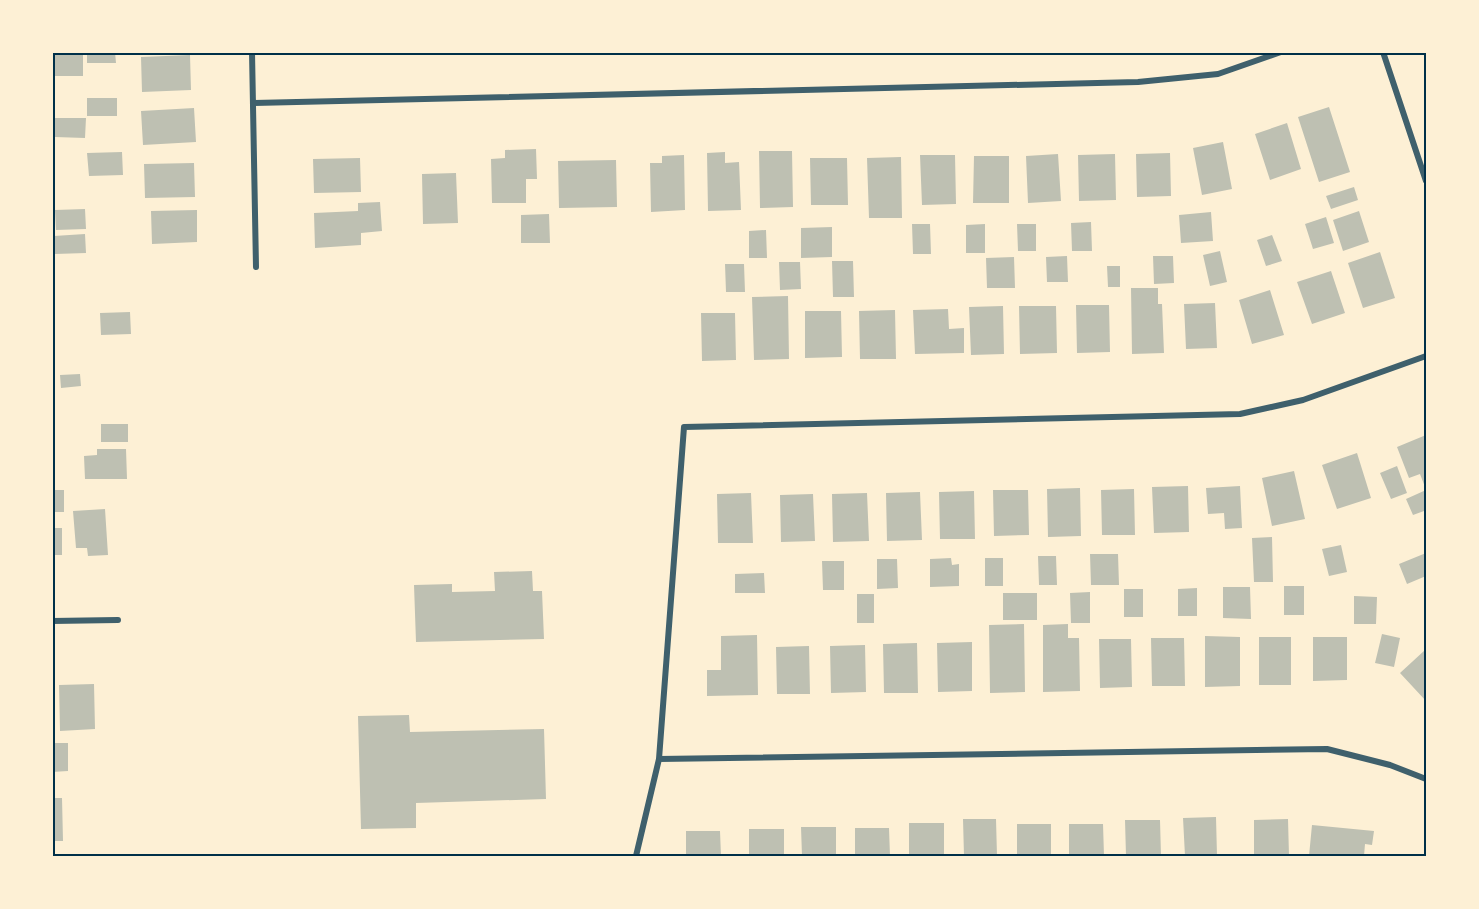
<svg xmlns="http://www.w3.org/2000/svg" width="1479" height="909" viewBox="0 0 1479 909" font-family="'Noto Serif',serif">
	<rect width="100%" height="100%" fill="#fdf0d5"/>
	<!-- building -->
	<path fill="#bec0b2" d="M87 52H115L116 63H87Z
		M83 54V76H55L54 55Z
		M190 55 191 90 142 92 141 57Z
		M87 98H117V116H87Z
		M1329 107 1350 172 1319 182 1298 117Z
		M194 108 196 142 143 145 141 111Z
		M55 118H86L85 138 55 137Z
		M1287 123 1301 169 1270 180 1255 134Z
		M1223 142 1232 189 1202 195 1193 148Z
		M536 149 537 179H526V203H492L491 159 505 158V150Z
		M759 151H792L793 207 760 208Z
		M122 152 123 175 89 176 87 153Z
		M725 152V163L739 162 741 210 708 211 707 153Z
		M1170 153 1171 196 1137 197 1136 154Z
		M1058 154 1061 201 1028 203 1026 156Z
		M1115 154 1116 200 1079 201 1078 155Z
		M684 155 685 210 651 212 650 163H662V156Z
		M920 155H955L956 204 922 205Z
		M974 156H1009V203H973Z
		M901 157 902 218H869L867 158Z
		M360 158 361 192 314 193 313 159Z
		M810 158H847L848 205H811Z
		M616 160 617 207 559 208 558 161Z
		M194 163 195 197 145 198 144 164Z
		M456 173 458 223 423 224 422 174Z
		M1354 187 1358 200 1331 209 1326 196Z
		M380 202 382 231 361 233V245L315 248 314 213 358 211V203Z
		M85 209 86 229 56 230 55 210Z
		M197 210V242L152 244 151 211Z
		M1359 211 1369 242 1343 251 1333 220Z
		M1211 212 1213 241 1181 243 1179 215Z
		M549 214 550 243H521V215Z
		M1326 217 1334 243 1313 249 1305 224Z
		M1091 222 1092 251H1072L1071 223Z
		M912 224H930L931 254H913Z
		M985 224V253H966V225Z
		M1017 224H1036V251H1018Z
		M832 227V257L801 258V228Z
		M766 230 767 258H749V231Z
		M85 234 86 253 55 254 54 236Z
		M1272 235 1282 261 1266 266 1257 240Z
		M1220 251 1227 282 1210 286 1203 255Z
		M1380 252 1395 298 1363 308 1348 263Z
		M1067 256 1068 282H1047L1046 257Z
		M1153 256H1173L1174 283 1154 284Z
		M1014 257 1015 288H987L986 258Z
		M832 261H853L854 297H833Z
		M779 262H800L801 289 780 290Z
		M725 264H744L745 292H726Z
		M1107 266H1120V287H1108Z
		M1331 271 1345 313 1312 324 1297 282Z
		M1131 288H1158V304H1162L1164 353 1132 354Z
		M1270 290 1284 335 1252 344 1239 300Z
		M788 296 789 359 754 360 752 297Z
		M1215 303 1217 348 1186 349 1184 304Z
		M1076 305H1109L1110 352 1077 353Z
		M1003 306 1004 354 971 355 969 307Z
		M1019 306H1056L1057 353 1020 354Z
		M948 309 949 329 964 328V353L915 354 913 310Z
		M895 310 896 359H860L859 311Z
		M805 311H841L842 357 805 358Z
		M130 312 131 334 101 335 100 313Z
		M701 313H735L736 360 702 361Z
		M80 374 81 386 61 388 60 375Z
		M101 424H128V442H101Z
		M1426 435V486L1425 487 1420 474 1409 478 1397 447Z
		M97 449H126L127 479H85L84 456 97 455Z
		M1357 453 1371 498 1337 509 1322 465Z
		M1397 466 1407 493 1391 499 1380 473Z
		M1294 471 1305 519 1272 526 1262 478Z
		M1188 486 1189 532 1154 533 1152 487Z
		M1240 486 1242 528 1225 529 1224 513 1208 514 1206 488Z
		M1080 488 1081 536 1048 537 1047 489Z
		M1134 489 1135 535H1102L1101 490Z
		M52 490H64V512H52Z
		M993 490H1028L1029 535 994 536Z
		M1426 490V517L1424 511 1413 515 1406 499Z
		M974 491 975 539H940L939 492Z
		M920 492 922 540 887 541 886 493Z
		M751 493 753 543H718L717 494Z
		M867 493 869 541 833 542 832 494Z
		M813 494 815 541 781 542 780 495Z
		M105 509 108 555 88 556 87 548H76L73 511Z
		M52 528H62V555H52Z
		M1272 537 1273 582H1254L1252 538Z
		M1341 545 1347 572 1329 576 1322 549Z
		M1426 553V576L1407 584 1399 564Z
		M1090 554H1118L1119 585H1091Z
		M1038 556H1056L1057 585H1039Z
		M951 558 952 565 959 564V586L930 587V559Z
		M985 558H1003V586H985Z
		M877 559H897L898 588 877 589Z
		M822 561H844V590H823Z
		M532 571 533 591H542L544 639 416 642 414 585 452 584V592L495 591 494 572Z
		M764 573 765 593H735V574Z
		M1284 586H1304V615H1284Z
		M1223 587H1250L1251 619 1223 618Z
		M1197 588V616H1178V589Z
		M1124 589H1143V617H1124Z
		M1090 592V623H1071L1070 593Z
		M1003 593H1037V620H1003Z
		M857 594H874V623H857Z
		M1354 596 1377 597 1376 624H1354Z
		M1024 624 1025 692 990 693 989 625Z
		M1068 624V638H1079L1080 691 1043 692V625Z
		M1382 634 1400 638 1394 667 1375 663Z
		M757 635 758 695 707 696V670H721V636Z
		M1205 636 1240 637V686L1205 687Z
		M1259 637H1291V685H1259Z
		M1313 637H1347V680L1313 681Z
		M1151 638H1184L1185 686H1152Z
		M1099 639H1131L1132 687 1100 688Z
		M972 642V691L938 692 937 643Z
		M917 643 918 693H884L883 644Z
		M865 645 866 692 831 693 830 646Z
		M809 646 810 694H777L776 647Z
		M1425 650 1426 651V701L1400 673Z
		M94 684 95 729 60 731 59 685Z
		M409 715 410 732 544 729 546 799 416 803V828L361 829 358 716Z
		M52 743H68V771L52 772Z
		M52 798H62L63 841H52Z
		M1216 817 1217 856H1185L1183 818Z
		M963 819H996L997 856H964Z
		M1288 819 1289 856H1254V820Z
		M1125 820H1160L1161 856H1126Z
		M909 823H944V856H909Z
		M1017 824H1051V856H1017Z
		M1069 824H1103L1104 856H1069Z
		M1312 825 1374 831 1372 845 1365 844 1364 856H1309Z
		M801 827H836V856H802Z
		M855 828H889L890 856H855Z
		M749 829H784V856H749Z
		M686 831H720L721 856H686Z"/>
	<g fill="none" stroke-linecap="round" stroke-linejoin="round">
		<!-- minor -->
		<path stroke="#3f606c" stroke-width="6" d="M252 52 256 267
			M1383 52 1426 181
			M253 103 1138 82 1218 74 1281 52
			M52 621 118 620
			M659 759 1327 749 1390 765 1426 779
			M636 856 659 759 684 427 1240 414 1303 400 1426 356"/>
	</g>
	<!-- border -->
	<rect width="1479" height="909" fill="none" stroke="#fdf0d5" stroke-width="108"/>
	<rect x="54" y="54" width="1371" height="801" fill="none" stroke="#003049" stroke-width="2"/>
</svg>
